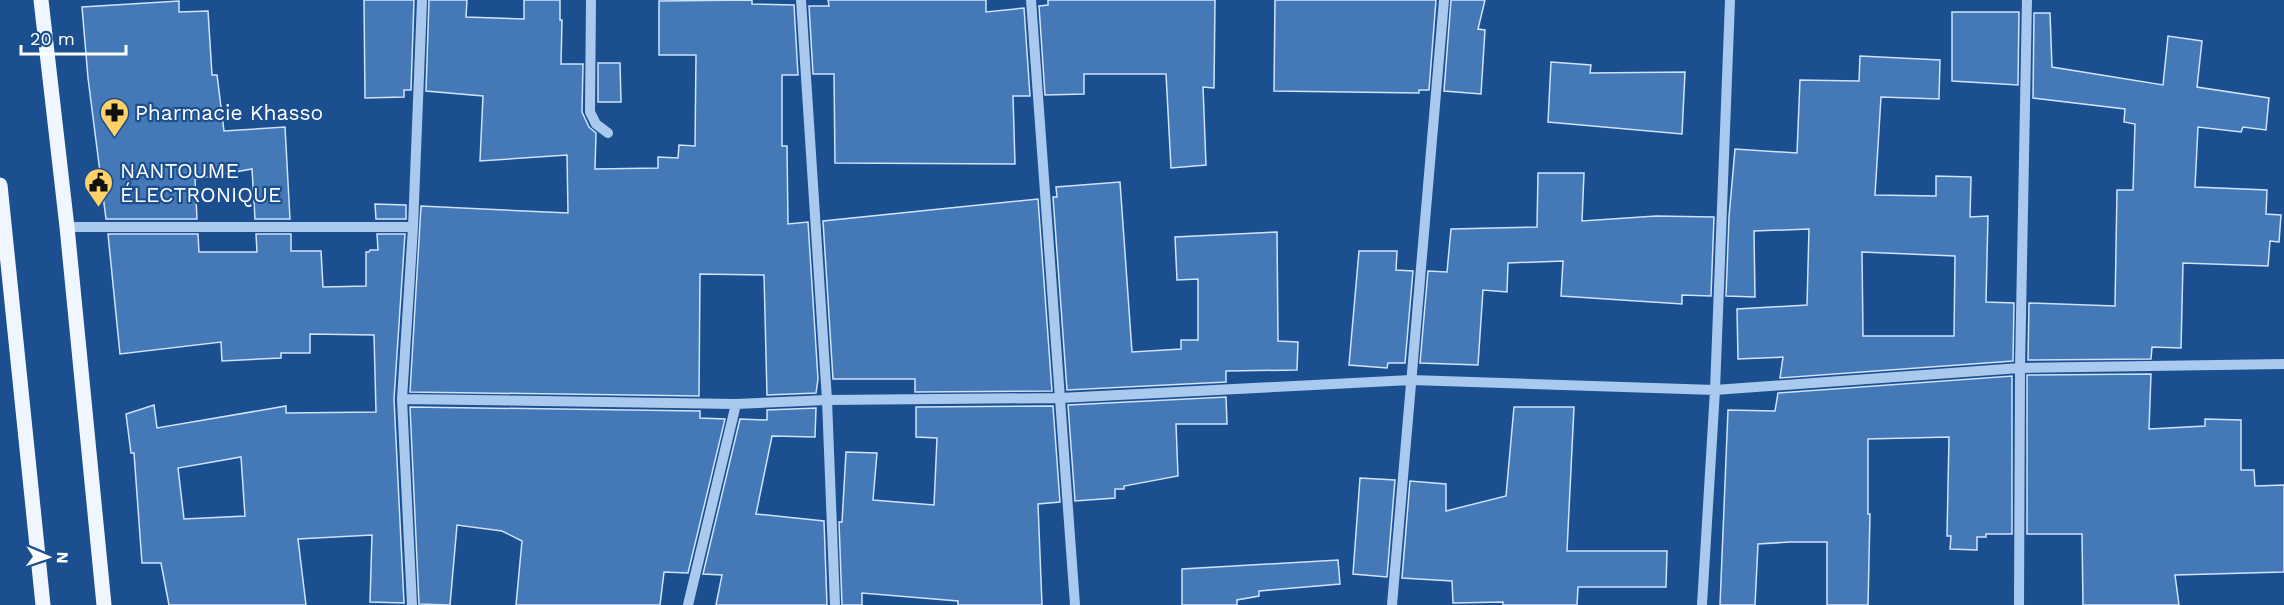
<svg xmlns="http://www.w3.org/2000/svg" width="2284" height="605" viewBox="0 0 2284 605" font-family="'Work Sans',sans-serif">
	<rect width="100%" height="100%" fill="#1b4f8f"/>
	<!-- building -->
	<path fill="#4478b7" stroke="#cfe3fa" stroke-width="1.5" fill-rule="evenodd" d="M364 0H414L411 90H404V97L365 98Z
		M429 0H467L466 17 524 19V0H560V20H562L561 64H583L582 112 589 127 596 133 595 169 658 168V157L678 158 679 145 695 146 696 55H659V1L752 0V4L794 5 798 75H782V146H787L788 224 808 222 818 379 816 393 767 395 764 275 700 274 699 396 410 392 421 206 568 213 567 155 480 161 483 96 426 91Z
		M828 0H986V12L1024 8 1030 96H1013L1015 164 835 163 834 74H813L809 6H829Z
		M1048 0H1215L1214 88 1203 87 1206 165 1171 168 1166 74H1084V94L1045 95 1039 6 1048 5Z
		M1275 0H1436L1429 90H1419V93L1274 91Z
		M1451 0H1485L1478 29 1485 30 1481 94 1444 91Z
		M179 1V12L208 11 212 75H217L224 131 285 127 290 219H255L252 169 195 179 197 219H106L88 78 82 7Z
		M1952 12H2019L2018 85 1952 81Z
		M2034 13H2050L2052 67 2163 85 2168 36 2202 41 2197 87 2269 98 2266 130 2243 127 2241 132 2198 127 2195 187 2267 190 2266 214 2281 215 2279 242 2270 241 2268 266 2183 263 2181 348 2152 347 2151 359 2028 360 2029 303 2115 306 2117 190H2133L2135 124 2124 122 2125 109 2033 98Z
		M1860 56 1940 60 1939 99 1881 97 1875 195 1936 196V176L1971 177 1970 217 1988 216 1986 302 2014 303 2013 361 1780 378 1783 357 1738 359 1737 309 1807 305 1809 229 1754 231 1755 297 1726 296 1729 217 1735 149 1797 153 1800 80 1859 81ZM1862 252 1955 256 1954 336H1863Z
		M1551 62 1591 65 1590 73 1685 72 1682 134 1548 122Z
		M598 63H620L621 102H598Z
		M1538 173H1584L1582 221 1656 216 1714 217 1711 296 1682 295V304L1561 296 1563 261 1508 263 1507 292 1483 290 1478 365 1420 363 1428 271 1447 272 1451 229 1537 227Z
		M1120 182 1132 352 1181 349V340H1198V279L1177 280 1175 237 1277 232 1278 341 1298 342 1297 370 1226 371V382L1067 390 1053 197H1057L1056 187Z
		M1038 199 1052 391 915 392V379H833L823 221Z
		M375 204 406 205V219H376Z
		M108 234H198L199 252H257L256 234H291V251H321L323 287 366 286V252H369L370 250H378L377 234H405L394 399 404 603 370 602 372 535 298 539 306 605H169L161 563H142L134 453H131L126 414 154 405 157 428 286 406V413L376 412 374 335 310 334V353H281V358L222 361 221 342 120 354ZM241 457 245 516 184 519 178 468Z
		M1359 251H1397L1396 270 1413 271 1405 363H1388L1387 368 1349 365Z
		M2151 374 2149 429 2205 426V419L2241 420V470H2254L2255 486 2284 485V572L2175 575 2179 605H2083L2082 534H2027V375Z
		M2012 376V534H1986V537H1977V550L1950 549 1951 536H1947L1949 437 1868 439V514H1870L1868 605H1827V542H1790L1758 544 1755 605H1720L1728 410 1775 411 1778 393Z
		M1226 397 1227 424H1176L1178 476 1124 486V489H1115V498L1075 501 1068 405Z
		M1053 406 1060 502 1038 504 1042 605H958V601L862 593V605H842L839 522H842L846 452 877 453 873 500 934 505 937 438 916 437V407Z
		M410 407 700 411V418L725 419 688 573 664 572 660 605H516L522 541 502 531 457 525 450 605 419 604Z
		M1514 407H1574L1567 551H1667L1666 587H1578L1577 605H1503V602L1453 603 1452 581 1402 578 1410 481 1446 484V511L1506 496Z
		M816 408 815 437 772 436 756 514 824 521 827 605H716L722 575 703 574 740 419 767 420V410Z
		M1360 478 1395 480 1387 577 1353 574Z
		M1338 560 1340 584 1259 591V596L1237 600V605H1182V569Z"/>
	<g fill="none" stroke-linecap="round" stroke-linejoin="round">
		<!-- minor -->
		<path stroke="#a9c9ee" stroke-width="10" d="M591 0 590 112 596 124 608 133
			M801 0 827 400 835 605
			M1031 0 1075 605
			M67 227H413
			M402 399 736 404 827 400 1060 398 1411 380 1715 390 2020 368 2284 364
			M412 605 402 399 413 227 422 0
			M688 605 736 404
			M1392 605 1444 0
			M1702 605 1715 390 1730 0
			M2019 605 2020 368 2027 0"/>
		<!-- major -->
		<path stroke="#f0f6ff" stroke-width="15" d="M41 0 67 227 104 605
			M0 185 43 605"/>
	</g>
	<!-- icons -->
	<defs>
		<symbol id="pharmacy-pin" viewBox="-11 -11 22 30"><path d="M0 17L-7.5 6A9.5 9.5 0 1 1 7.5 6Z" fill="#ffd166" stroke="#1b4f8f"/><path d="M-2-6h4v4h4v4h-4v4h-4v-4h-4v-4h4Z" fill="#111"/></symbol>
		<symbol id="civic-pin" viewBox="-11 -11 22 30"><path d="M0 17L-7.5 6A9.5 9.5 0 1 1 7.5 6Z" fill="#ffd166" stroke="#1b4f8f"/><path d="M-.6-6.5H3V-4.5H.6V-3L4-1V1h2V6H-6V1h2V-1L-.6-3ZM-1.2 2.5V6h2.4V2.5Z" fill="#111"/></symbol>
	</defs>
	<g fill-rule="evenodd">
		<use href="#pharmacy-pin" x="98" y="96" width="33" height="45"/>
		<use href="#civic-pin" x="82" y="166" width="33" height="45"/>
	</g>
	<g text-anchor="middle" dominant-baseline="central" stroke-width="4.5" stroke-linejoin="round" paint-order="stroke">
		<!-- poi labels -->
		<g font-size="21" fill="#fff" stroke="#1b4f8f" text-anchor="start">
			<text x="135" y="112">Pharmacie Khasso</text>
			<text x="120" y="170">NANTOUME<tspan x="120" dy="24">ÉLECTRONIQUE</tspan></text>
		</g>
	</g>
	<!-- north arrow -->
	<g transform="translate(48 557) rotate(92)" stroke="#1b4f8f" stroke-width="4.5" paint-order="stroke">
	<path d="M0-4.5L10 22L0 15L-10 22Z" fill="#ffffff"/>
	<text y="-9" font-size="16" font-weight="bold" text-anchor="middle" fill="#ffffff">N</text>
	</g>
	<!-- scale -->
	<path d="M21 45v9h105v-9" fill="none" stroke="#ffffff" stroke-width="3"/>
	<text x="30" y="45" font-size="18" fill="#ffffff" stroke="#1b4f8f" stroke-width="4.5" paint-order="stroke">20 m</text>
</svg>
